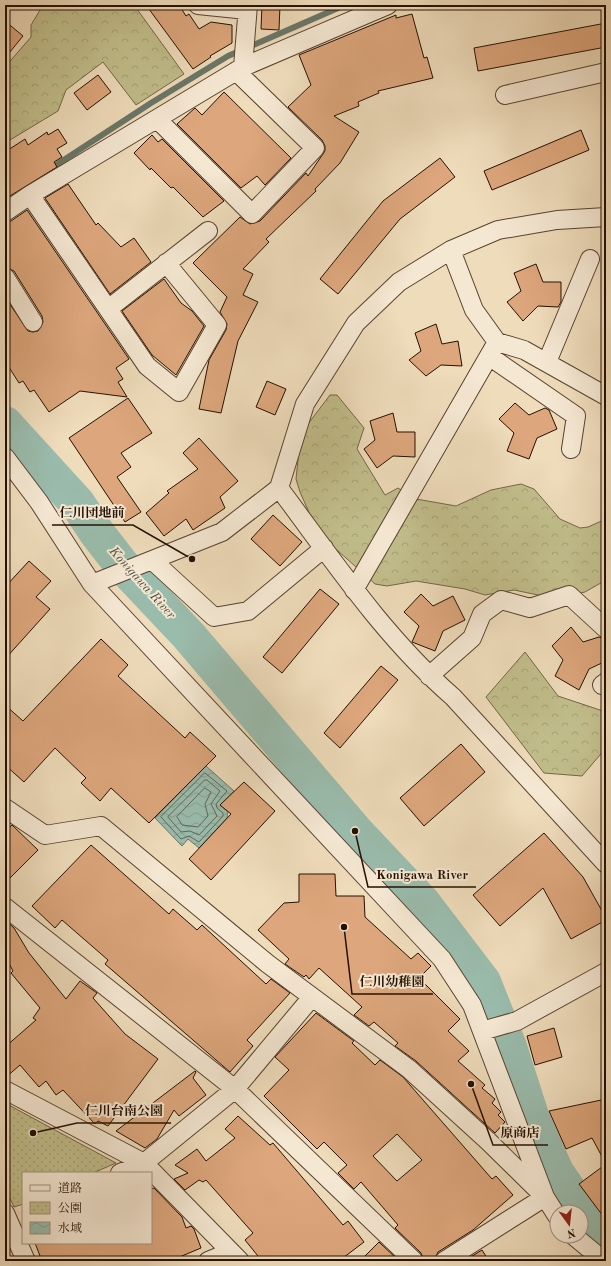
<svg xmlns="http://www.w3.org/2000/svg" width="611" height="1266" viewBox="0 0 611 1266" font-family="'Old Standard TT','Noto Serif JP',serif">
	<defs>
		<pattern id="forest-crowns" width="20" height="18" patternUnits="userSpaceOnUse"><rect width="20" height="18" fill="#c1be8b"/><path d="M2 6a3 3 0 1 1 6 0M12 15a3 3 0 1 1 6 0" fill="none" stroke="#a6a276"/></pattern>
		<pattern id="park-dots" width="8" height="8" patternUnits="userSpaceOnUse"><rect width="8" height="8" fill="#c1be8b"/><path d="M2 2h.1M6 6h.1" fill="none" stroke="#a6a276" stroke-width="1.8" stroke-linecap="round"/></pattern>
		<pattern id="water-waves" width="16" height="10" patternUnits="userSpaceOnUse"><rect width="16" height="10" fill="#9abcad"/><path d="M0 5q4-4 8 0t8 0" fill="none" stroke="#85a193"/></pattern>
	</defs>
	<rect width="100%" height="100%" fill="#efdcbb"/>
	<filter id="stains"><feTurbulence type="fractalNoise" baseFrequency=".005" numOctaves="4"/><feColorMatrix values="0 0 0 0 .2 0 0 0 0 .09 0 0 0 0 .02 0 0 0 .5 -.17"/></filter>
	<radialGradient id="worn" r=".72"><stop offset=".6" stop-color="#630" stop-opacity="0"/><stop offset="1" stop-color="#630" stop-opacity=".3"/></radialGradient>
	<!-- forest -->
	<path fill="url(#forest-crowns)" stroke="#736746" d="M43 5H134L184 74 136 105 103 62 66 90 58 111 5 143V67L31 37V25Z
		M330 395H337L364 428 357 449 385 495 398 488 416 499 456 506 491 490 521 484 534 489 560 519 580 528 588 527 606 519V580L585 592 572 595 543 596 514 590 485 595 465 589 416 581 387 586 375 584 318 533 300 492 296 479 299 450 308 424Z
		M525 652 558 696 606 712V748L582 776 544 773 486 697Z"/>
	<!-- park -->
	<path fill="url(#park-dots)" stroke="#736746" d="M5 1103 116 1163 93 1173H23V1204L14 1207 5 1188Z"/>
	<!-- water -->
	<path fill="url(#water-waves)" stroke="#6b7768" d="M206 766 234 791 220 805 228 812 227 818 199 848 188 839 182 846 155 818Z"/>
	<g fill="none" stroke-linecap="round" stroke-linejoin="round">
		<!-- shore -->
		<path stroke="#606656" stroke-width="1" d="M205 773 227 791 216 804 217 808 223 813V816L199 842 189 836 181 839 161 817Z
			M205 780H207L220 791 211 804 217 816 199 835 190 831 181 832 168 817Z
			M205 788 211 792 205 804 208 816 198 827 182 825 177 817Z"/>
		<!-- stream -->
		<path stroke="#6b7768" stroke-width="6" d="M50 169 151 103 228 56 345 5"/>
		<!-- river -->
		<path stroke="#9abcad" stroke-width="36" d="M5 424 77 503 97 533 121 564 189 636 355 831 422 902 483 982 509 1047 532 1119 556 1172 575 1200 601 1233 606 1236"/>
	</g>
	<!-- building -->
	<path fill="#dda67c" stroke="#251000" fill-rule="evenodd" d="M146 5H179L186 16 189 14 199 29 211 22 232 25V43L210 56 211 57 193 69Z
		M262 5H280L279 30 261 29Z
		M412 14 424 58 427 57 433 78 378 91 379 93 358 102 359 106 334 116 359 132 340 163 315 189 316 191 266 239 269 242 243 269 253 274 243 295 258 302 238 341 221 413 199 409 209 360 226 330 227 324 220 312 227 297 193 263 240 217 250 224 260 221 306 173 308 176 325 151V146L322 140 288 107 311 85 299 55 396 15V18Z
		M5 21 23 36 5 58Z
		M606 23V47L478 71 474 48Z
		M98 75 111 92 87 110 74 93Z
		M224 92 291 158 265 185 257 176 241 188 177 124 195 108 202 115Z
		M58 129 67 143 57 149 62 157 54 162 57 167 5 199V152L25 139 28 145 47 132 48 135Z
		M581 130 589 150 492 190 484 171Z
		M152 135 158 142 162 139 224 201 203 217 173 187 171 188 151 168 150 170 134 153Z
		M440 158 455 177 400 219 338 294 320 279 383 201Z
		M68 184 96 225 98 223 121 247 134 238 151 262 110 294 45 198Z
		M27 210 129 359 116 368 123 379 118 382 127 397 80 391 49 412 34 390 30 392 23 381 19 383 5 361V297L28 331 33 332 38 331 43 322 42 316 14 271 5 267V222L11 221Z
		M536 264 543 282H561V302L558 307 538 306 523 321 507 302 521 291 514 273Z
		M164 279 181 303 192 311 204 326 176 375 152 355 122 311Z
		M436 324 442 344 458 341 462 366 441 365 426 376 409 360 421 351 415 333Z
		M267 381 286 389 275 415 256 407Z
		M128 398 152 433 121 453 131 467 117 477 141 512 125 522 69 438Z
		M515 403 529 415 545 408 549 410 557 429 537 438 529 459 507 451 514 433 499 419Z
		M393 413 397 432H415V457L393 456 377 468 364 449 375 440 370 421Z
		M199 438 238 481 220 497 225 508 193 530 186 519 164 536 146 513 169 493 167 491 198 469 183 453Z
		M273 515 302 542 280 566 251 539Z
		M29 561 51 581 36 597 50 609 5 659V587Z
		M320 589 339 604 282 673 263 657Z
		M421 594 433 606 453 596 465 620 443 631 435 651 412 642 419 626 404 612Z
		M571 627 583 642 599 637 602 638 606 653V661L589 669 579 690 555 676 563 660 552 646Z
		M101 639 128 665 118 676 185 738 190 732 216 756 149 823 111 788 100 801 81 783 86 778 55 748 24 782 5 765V705L23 721Z
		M381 666 398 680 340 748 324 733Z
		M461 744 485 772 424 826 400 798Z
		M244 782 275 811 211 880 189 859 231 814 220 805Z
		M12 825 38 850 5 883V832Z
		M544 833 583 877 606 918V920L571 939 543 888 500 926 473 895Z
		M91 845 169 914 173 909 197 930 202 925 266 984 271 979 290 993 247 1040 253 1046 230 1072 105 964 108 960 62 920 55 928 32 906Z
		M299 874H335L336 896H364L365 917 411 959 418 953 431 966 419 978 460 1019 448 1031 469 1051 458 1061 485 1085 482 1088 495 1099 492 1103 501 1112 498 1115 505 1122 495 1133 416 1061 395 1046 398 1043 374 1022 369 1026 354 1015 362 1007 319 968 309 979 306 975 304 977 285 964 289 959 258 930 284 903 299 902Z
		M5 920 14 928 29 953 66 999 80 981 97 993 93 998 125 1034 158 1059 108 1126 98 1121 95 1124 63 1090 56 1095 46 1081 39 1087 20 1065 5 1078V1047L36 1020 33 1018 40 1008 11 973 13 971 5 956Z
		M316 1013 354 1041 352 1043 375 1065 380 1060 403 1077 492 1179 496 1176 513 1195 473 1230 438 1252 434 1261H424L421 1253 395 1228 398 1225 361 1182 354 1189 338 1173 347 1165 324 1142 317 1149 264 1096 289 1070 275 1057ZM397 1134 422 1160 397 1181 373 1156Z
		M554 1028 562 1057 535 1065 527 1036Z
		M195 1071 196 1072 193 1078 206 1095 179 1116 174 1110 157 1139 145 1148 116 1131Z
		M606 1099V1220L579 1184 606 1164 592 1138 566 1149 549 1111Z
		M238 1116 270 1145 273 1143 343 1225 348 1221 364 1242 339 1261H262L245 1240 253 1233 206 1180 203 1182 199 1180 185 1190 174 1179 188 1173 175 1165 197 1149 206 1161 235 1138 225 1129Z
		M154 1188 182 1217 186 1228 191 1226 194 1229 201 1248 170 1261H42L35 1243H151V1189Z
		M379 1242 399 1261H360Z
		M482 1250 489 1261H464Z"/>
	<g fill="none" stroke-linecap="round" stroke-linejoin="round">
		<defs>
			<path id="street" d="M198 5 247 10
				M243 67 248 5
				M505 95 606 72
				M157 119 252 214 315 148 236 71
				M30 195 147 366 179 392 217 325 166 263
				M5 212 30 195 243 67 388 5
				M5 277 33 322
				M108 309 208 231
				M497 342 524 350 606 396
				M489 356 576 416 571 449
				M547 362 590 259
				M5 457 39 502 92 584 442 959 472 1005 545 1197 557 1216
				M279 488C333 560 384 637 453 697L606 864
				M153 561 214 617 248 611 324 548
				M92 584 222 532 279 488 305 404 356 323 399 282 451 250 498 230 557 220 606 217
				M354 590 497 342 474 310 451 250
				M429 676 472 638 482 614 501 600 530 608 569 595 606 629
				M602 685 606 682
				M5 808 45 835 101 826 268 964 409 1069 488 1141 545 1197 444 1261
				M5 907 235 1089 414 1261
				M482 1031 517 1021 606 972
				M5 1090 144 1163 240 1261
				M120 1173 144 1163 235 1089 312 997
				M5 1213 26 1261
				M574 1236 604 1261
				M208 1261 230 1252"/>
		</defs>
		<!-- street casing -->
		<use href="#street" stroke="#58432f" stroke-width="20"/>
		<!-- street -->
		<use href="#street" stroke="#f5e8d3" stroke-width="18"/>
	</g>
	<g text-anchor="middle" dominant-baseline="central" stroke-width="4" stroke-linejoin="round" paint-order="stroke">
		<!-- water labels -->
		<g font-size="13" font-style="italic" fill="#4e4c3d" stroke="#f5e8d3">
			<text transform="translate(142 583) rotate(48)">Konigawa River</text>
		</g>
	</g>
	<!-- callouts -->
	<path fill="none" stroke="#251000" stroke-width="1.5" d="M192 559L133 525H52M355 831L368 887H476M344 927L352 994H433M33 1133L77 1123H171M471 1084L493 1145H548"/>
	<g fill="#251000" stroke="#f5e8d3" stroke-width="1.5">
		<circle cx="192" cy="559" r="4"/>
		<circle cx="355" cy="831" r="4"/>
		<circle cx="344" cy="927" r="4"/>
		<circle cx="33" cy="1133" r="4"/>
		<circle cx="471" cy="1084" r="4"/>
	</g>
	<g font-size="13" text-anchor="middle" font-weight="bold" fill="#251000" stroke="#f5e8d3" stroke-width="4" stroke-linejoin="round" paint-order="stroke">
		<text x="92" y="517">仁川団地前</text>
		<text x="422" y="879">Konigawa River</text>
		<text x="392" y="986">仁川幼稚園</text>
		<text x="124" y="1115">仁川台南公園</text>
		<text x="520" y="1137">原商店</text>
	</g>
	<!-- margin -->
	<rect width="611" height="1266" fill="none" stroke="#efdcbb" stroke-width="20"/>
	<rect x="6" y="6" width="599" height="1254" fill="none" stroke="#251000" stroke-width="2"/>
	<rect x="10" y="10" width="591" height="1246" fill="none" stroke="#251000"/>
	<!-- legend -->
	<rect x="22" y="1172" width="130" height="72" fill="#f5e8d3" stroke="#a2927f"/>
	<rect x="30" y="1185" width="20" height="6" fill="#f5e8d3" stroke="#a2927f"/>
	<text x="58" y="1192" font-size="12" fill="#251000">道路</text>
	<rect x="30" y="1202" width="20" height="12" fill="url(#park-dots)" stroke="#a2927f"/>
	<text x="58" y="1212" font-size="12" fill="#251000">公園</text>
	<rect x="30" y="1222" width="20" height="12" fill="url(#water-waves)" stroke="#a2927f"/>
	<text x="58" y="1232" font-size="12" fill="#251000">水域</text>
	<!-- north arrow -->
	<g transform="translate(569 1224) rotate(165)"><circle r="19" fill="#f5e8d3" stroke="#a2927f"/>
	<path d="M0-3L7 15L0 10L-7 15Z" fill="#8f2418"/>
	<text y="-6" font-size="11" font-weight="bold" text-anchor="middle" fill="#251000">N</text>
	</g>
	<rect width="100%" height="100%" filter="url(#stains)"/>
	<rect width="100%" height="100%" fill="url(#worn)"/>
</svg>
